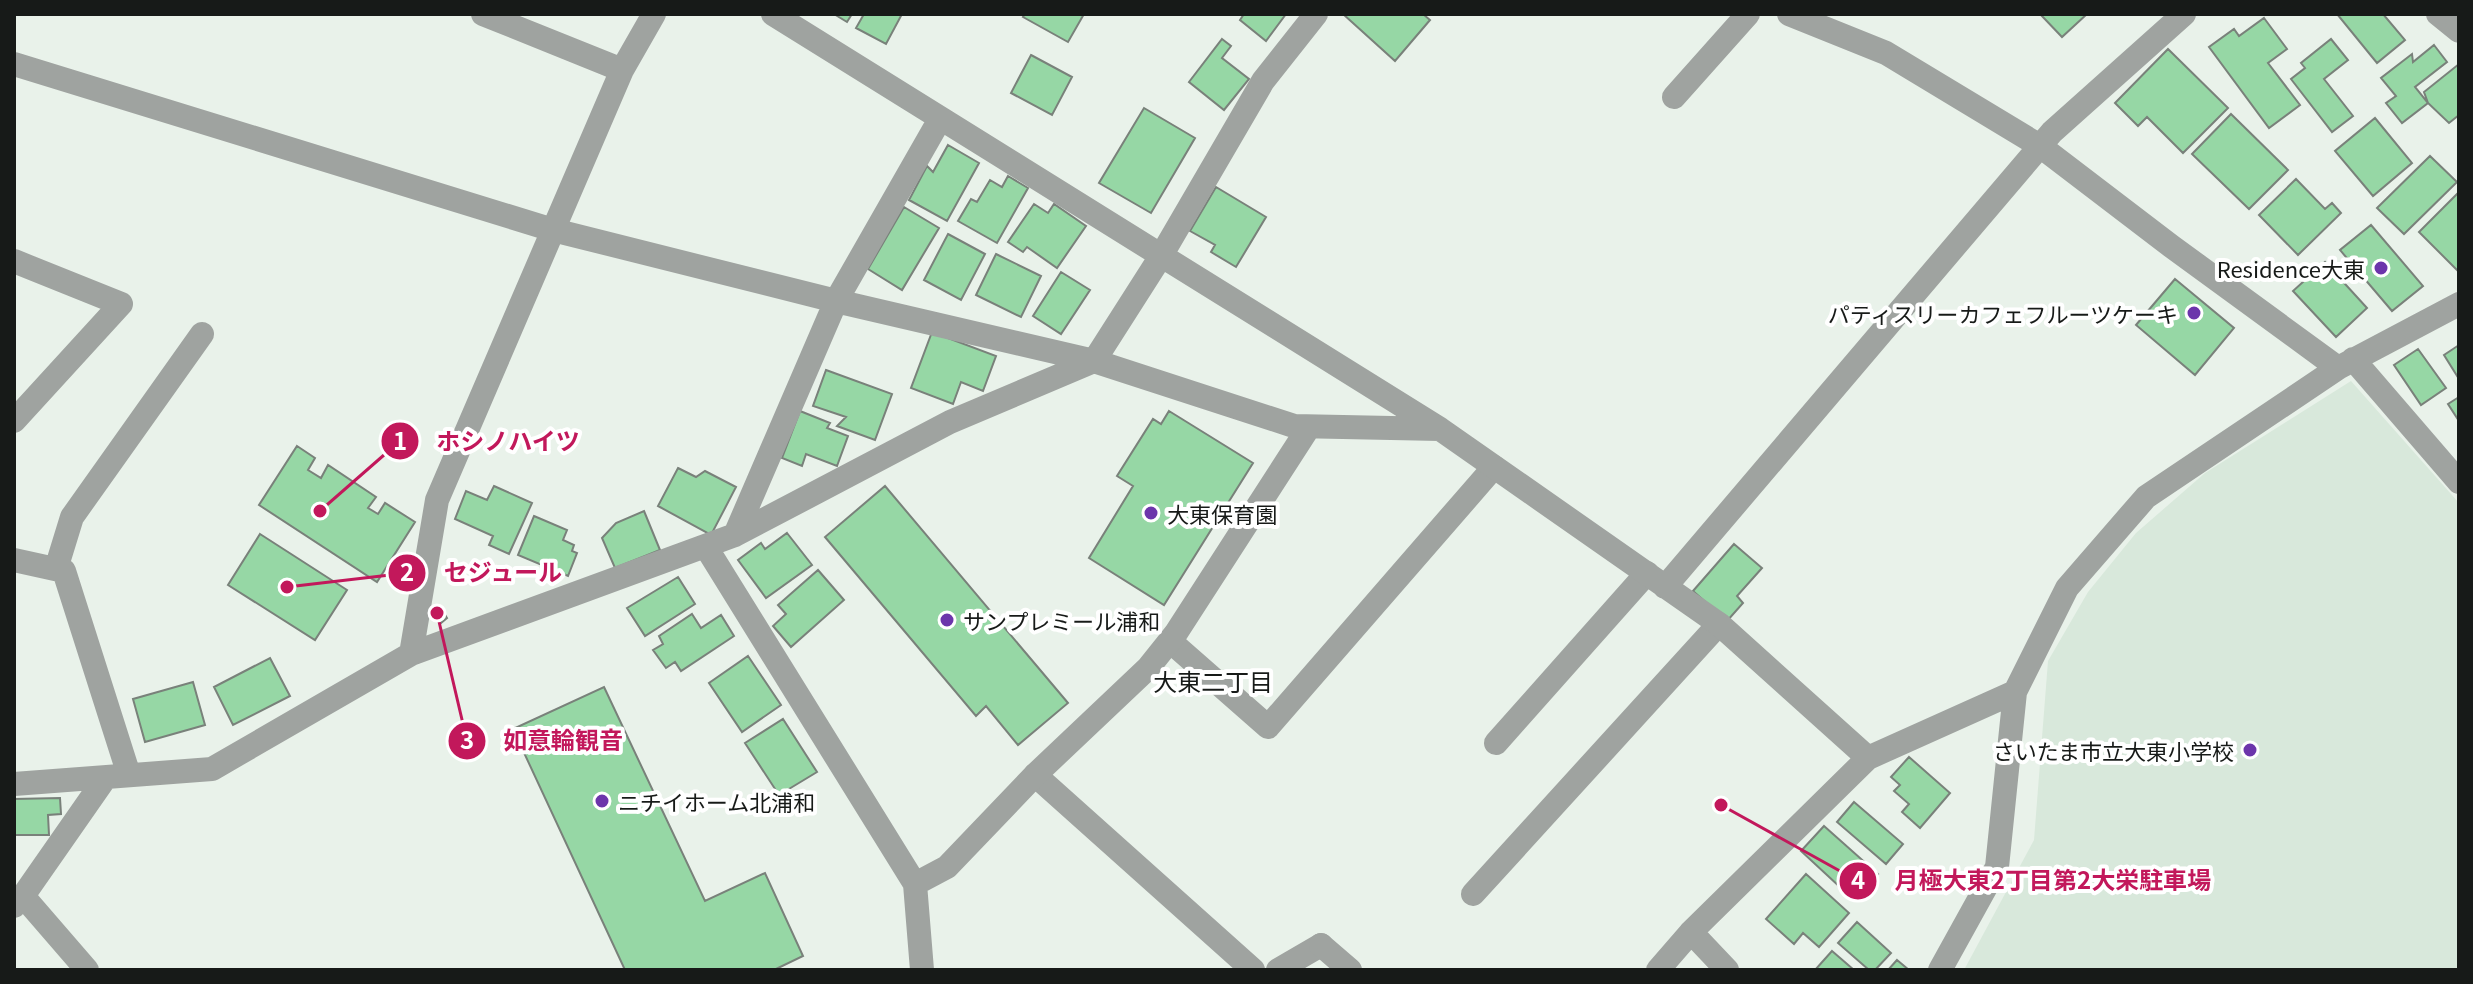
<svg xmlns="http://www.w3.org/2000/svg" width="2473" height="984" viewBox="0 0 2473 984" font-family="Georgia,'Noto Sans JP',serif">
	<rect width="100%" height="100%" fill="#e9f2ea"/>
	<!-- built -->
	<path fill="#d8e8db" d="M2351 381 2459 503V970H1964L2034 840 2048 661 2088 592 2136 533 2205 473Z"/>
	<!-- building -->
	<path fill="#96d7a5" stroke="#79817a" stroke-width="2" d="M834 14H852L847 22Z
		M864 14H902L886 44 856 28Z
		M1025 14H1084L1068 42 1023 17Z
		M1244 14H1286L1266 41 1240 20Z
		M1343 14H1423L1430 20 1395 61Z
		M2040 14H2087L2062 37Z
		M2337 14H2383L2405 40 2377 63Z
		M2264 18 2287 49 2268 63 2300 105 2269 128 2209 47 2234 29 2239 36Z
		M1222 39 1231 46 1222 58 1249 79 1224 110 1189 82Z
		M2331 39 2348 60 2324 79 2353 116 2332 132 2291 79 2305 68 2301 63Z
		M2434 45 2447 62 2415 87 2428 103 2402 123 2386 103 2396 96 2381 78 2412 54 2413 62Z
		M2168 49 2228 108 2183 153 2147 117 2138 126 2115 103Z
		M1031 55 1072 77 1052 115 1011 93Z
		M2459 64V115L2449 123 2428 103 2424 92Z
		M1144 108 1195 138 1151 213 1099 183Z
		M2231 114 2288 170 2249 209 2192 154Z
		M2375 118 2412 163 2373 196 2335 151Z
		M948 145 979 163 947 221 909 200 927 166 933 172Z
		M2430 156 2457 182 2404 234 2377 208Z
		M1008 176 1028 188 997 243 958 221 971 199 977 202 990 180 1002 187Z
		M2296 179 2325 209 2332 203 2341 213 2298 255 2259 215Z
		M1216 187 1266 217 1236 267 1211 252 1215 245 1190 231Z
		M2459 192V272L2419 232Z
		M1034 204 1048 213 1054 204 1086 226 1057 268 1027 247 1023 252 1008 242Z
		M904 207 939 228 902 290 868 269Z
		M2371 225 2423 286 2392 311 2340 250Z
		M948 234 985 254 961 300 924 280Z
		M996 254 1041 276 1021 317 976 295Z
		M2325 262 2367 308 2336 337 2293 291Z
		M1061 272 1090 290 1061 334 1033 316Z
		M2175 279 2234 328 2195 375 2136 325Z
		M932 332 996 356 983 391 961 382 953 404 911 388Z
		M2459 345V379L2444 355Z
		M2418 349 2446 388 2421 405 2394 365Z
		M826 370 892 394 875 440 837 426 846 417 813 406Z
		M2459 397V421L2448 404Z
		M800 411 830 423 827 428 848 436 837 466 806 454 802 466 782 458Z
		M1169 411 1253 463 1164 605 1089 558 1133 486 1117 476 1153 419 1161 424Z
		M297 446 315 458 308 470 321 478 328 465 376 497 368 508 378 514 385 503 415 522 377 582 259 505Z
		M678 468 696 477 705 471 736 487 711 535 658 506Z
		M494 486 532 503 509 554 489 545 493 536 455 519 466 491 487 500Z
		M885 486 1068 703 1018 745 986 706 976 716 825 537Z
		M644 511 660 550 615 568 602 538 616 523Z
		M534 516 567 530 563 540 574 545 572 551 577 553 568 576 518 555Z
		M787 533 812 565 766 598 738 560 761 543 765 549Z
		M260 534 347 590 315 640 228 585Z
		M1734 544 1762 568 1737 596 1743 603 1727 621 1693 591Z
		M818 570 844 600 791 647 773 626 786 614 778 605Z
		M678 577 695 604 645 636 627 608Z
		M440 607 447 618 441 623 433 612Z
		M692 614 701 628 721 615 734 636 681 671 675 662 666 668 653 650 663 644 659 636Z
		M748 656 781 705 742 732 709 683Z
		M270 658 290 696 233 725 214 687Z
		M193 682 205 725 145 742 133 699Z
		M604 687 705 901 765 873 803 956 774 970H625L513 729Z
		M783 719 817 772 779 795 745 743Z
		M1909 757 1950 793 1920 828 1902 812 1909 804 1894 791 1900 785 1891 777Z
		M60 798 61 814 48 815 49 835H14V799Z
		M1854 802 1903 844 1886 864 1837 822Z
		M1824 826 1878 874 1854 900 1801 851Z
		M1806 874 1849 913 1819 947 1803 933 1794 944 1766 919Z
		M1857 922 1891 953 1875 970H1869L1838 943Z
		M1832 951 1854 970H1815Z
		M1897 960 1909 970H1888Z"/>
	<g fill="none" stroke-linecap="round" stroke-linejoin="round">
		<!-- lane -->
		<path stroke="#9fa3a0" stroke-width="24" d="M1674 97 1748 14
			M1170 641 1268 727 1494 467
			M1496 743 1647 573
			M1035 775 1253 970
			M1473 894 1719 624
			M1278 970 1321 945"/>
		<!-- street -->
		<path stroke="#9fa3a0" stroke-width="24" d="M483 14 622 70
			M773 14 1440 429
			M1789 14 1886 53 2040 146 2171 246 2338 368
			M2438 14 2459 31
			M14 64 553 230 836 301 1094 361 1294 426 1440 429 1719 624 1868 758
			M14 261 121 304 14 421
			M2353 359 2459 482
			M735 535 836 301 940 119
			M706 547 915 884 947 867 1035 775 1148 668 1176 633 1309 427
			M14 560 64 571 129 775
			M56 569 72 517 202 334
			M1665 587 2052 132 2184 14
			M411 654 437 500 622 70 654 14
			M14 784 212 769 411 654 735 535 950 422 1094 361 1161 256 1263 81 1316 14
			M915 884 922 970
			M23 896 87 970
			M14 906 23 896 106 777
			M1691 932 1727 970
			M1321 945 1350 970
			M1658 970 1691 932 1868 758 2015 692
			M1940 970 1997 867 2015 692 2067 588 2146 497 2338 368 2459 304"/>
	</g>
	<!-- markers -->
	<g fill="#6c35ab" stroke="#fff" stroke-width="3">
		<circle cx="2381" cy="268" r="8"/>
		<circle cx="2194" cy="313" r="8"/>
		<circle cx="1151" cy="513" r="8"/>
		<circle cx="947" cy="620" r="8"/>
		<circle cx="2250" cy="750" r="8"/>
		<circle cx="602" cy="801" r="8"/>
	</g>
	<g text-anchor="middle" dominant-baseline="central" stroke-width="8" stroke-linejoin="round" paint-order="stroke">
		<!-- poi labels -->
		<g font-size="22" fill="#171a18" stroke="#fff" text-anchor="end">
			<text x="2365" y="268">Residence大東</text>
			<text x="2178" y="313">パティスリーカフェフルーツケーキ</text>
			<text x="1167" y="513" text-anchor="start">大東保育園</text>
			<text x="963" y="620" text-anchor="start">サンプレミール浦和</text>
			<text x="2234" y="750">さいたま市立大東小学校</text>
			<text x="618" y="801" text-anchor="start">ニチイホーム北浦和</text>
		</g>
		<!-- neighbourhood labels -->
		<g font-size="24" fill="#171a18" stroke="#fff">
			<text x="1213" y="680">大東二丁目</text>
		</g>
	</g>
	<!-- callouts -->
	<path fill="none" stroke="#c2185b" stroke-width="3" d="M320 511L400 441M287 587L407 573M437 613L467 741M1721 805L1858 881"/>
	<g fill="#c2185b" stroke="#fff" stroke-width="3">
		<circle cx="320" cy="511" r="8"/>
		<circle cx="287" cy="587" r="8"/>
		<circle cx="437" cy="613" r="8"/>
		<circle cx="1721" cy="805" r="8"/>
		<circle cx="400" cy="441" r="20"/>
		<circle cx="407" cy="573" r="20"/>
		<circle cx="467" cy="741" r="20"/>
		<circle cx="1858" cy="881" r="20"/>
	</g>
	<g font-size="24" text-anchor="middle" font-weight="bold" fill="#fff">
		<text x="400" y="450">1</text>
		<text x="407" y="581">2</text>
		<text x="467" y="749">3</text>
		<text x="1858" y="889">4</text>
	</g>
	<g font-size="24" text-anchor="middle" font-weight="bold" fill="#c2185b" stroke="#fff" stroke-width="8" stroke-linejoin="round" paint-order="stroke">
		<text x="508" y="450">ホシノハイツ</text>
		<text x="503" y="581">セジュール</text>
		<text x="563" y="749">如意輪観音</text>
		<text x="2053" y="889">月極大東2丁目第2大栄駐車場</text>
	</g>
	<!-- border -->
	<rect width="2473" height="984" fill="none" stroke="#171a18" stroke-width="32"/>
</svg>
